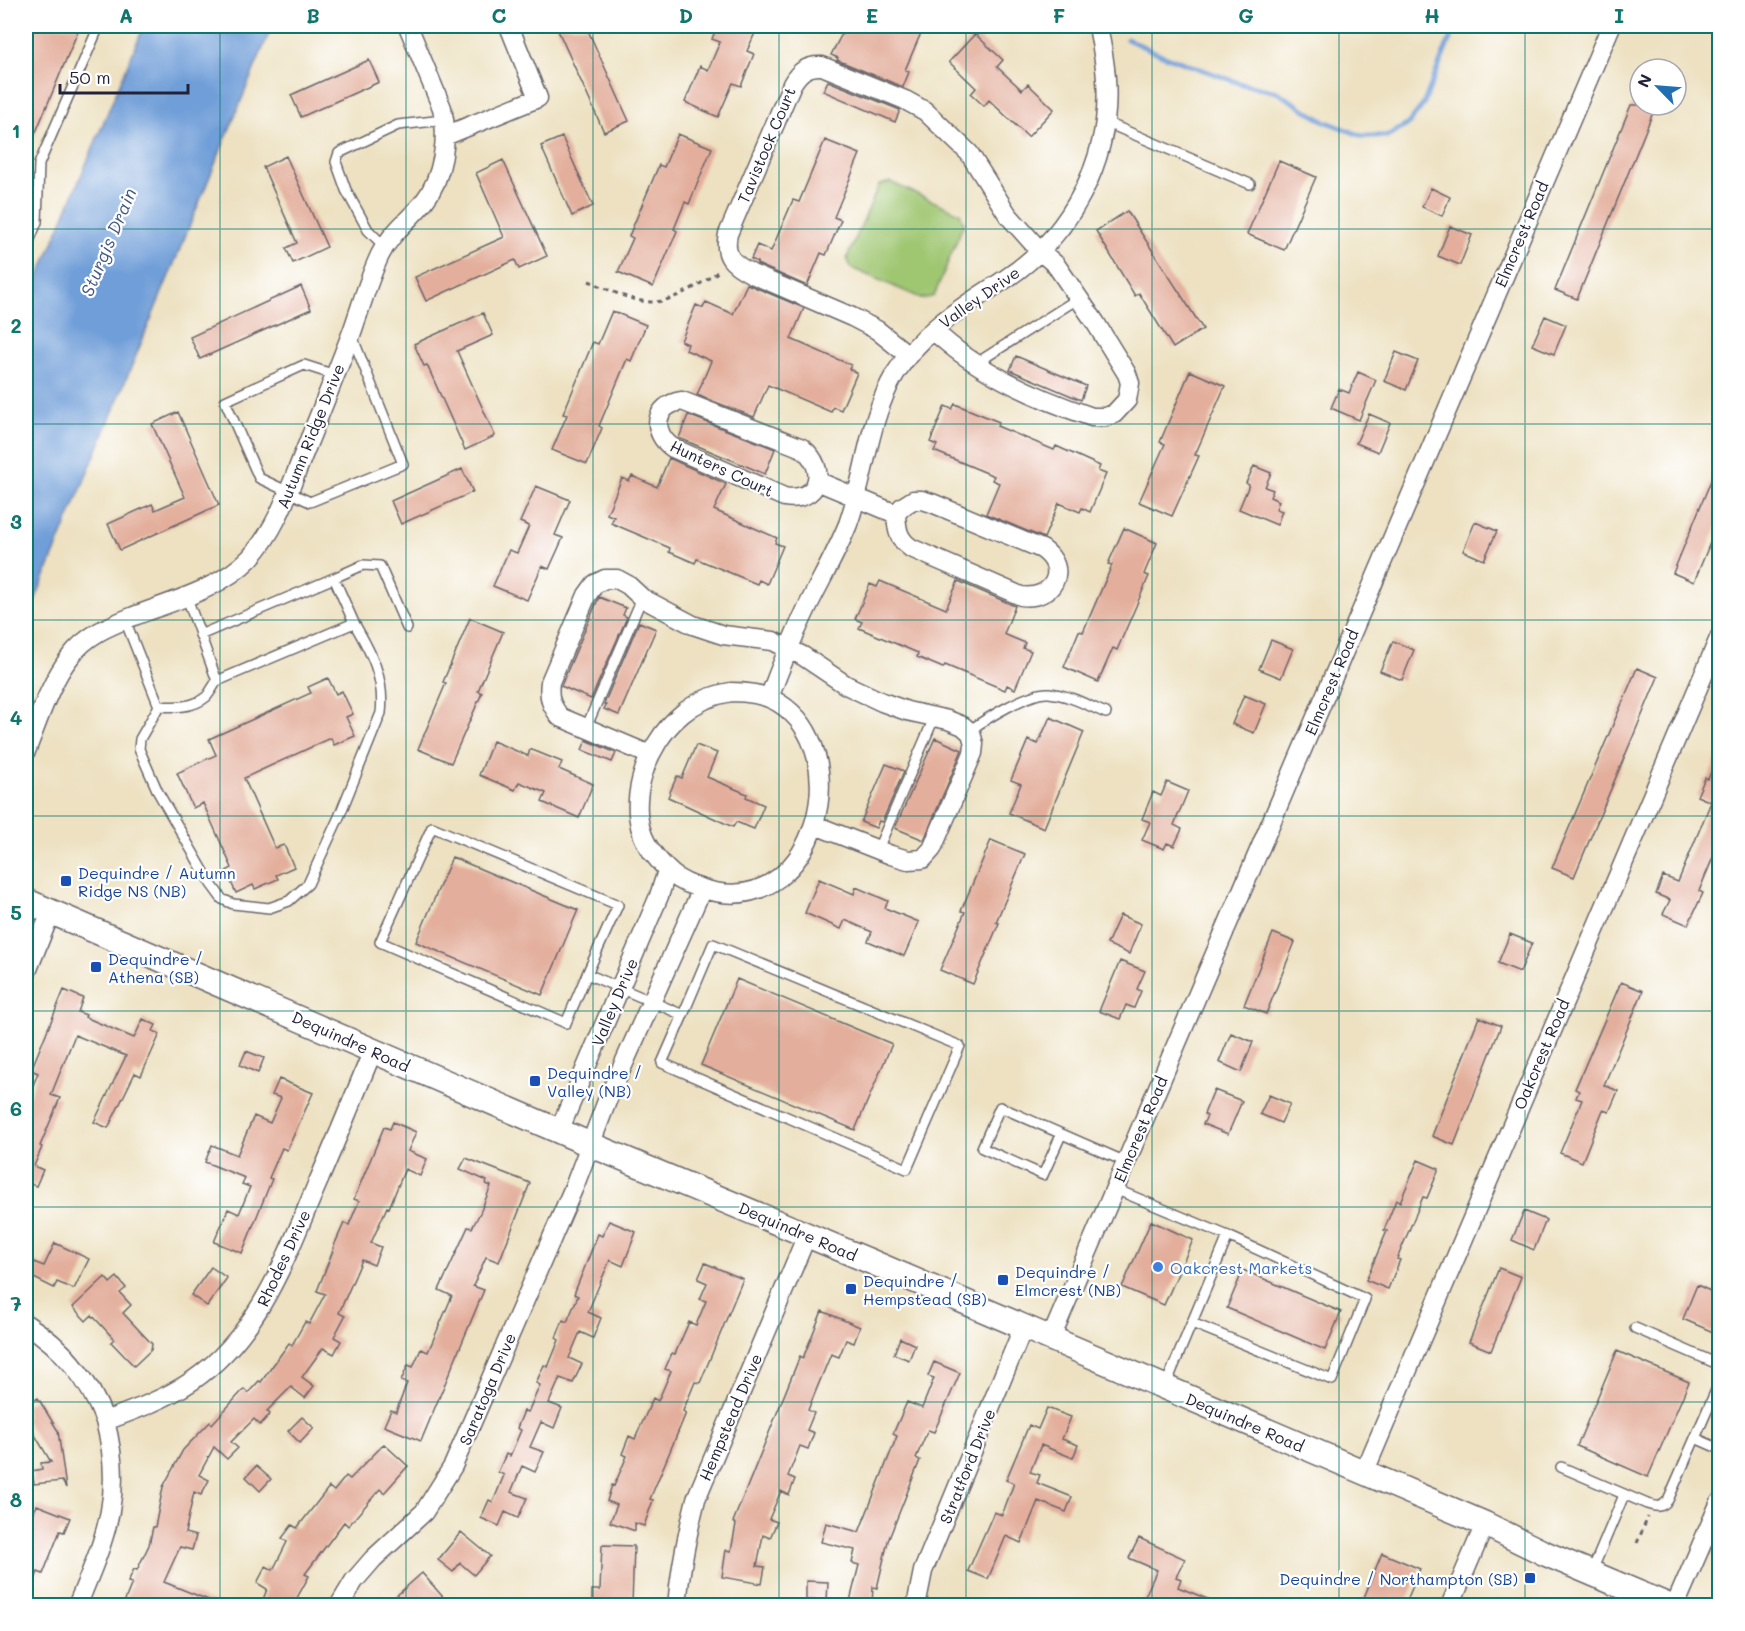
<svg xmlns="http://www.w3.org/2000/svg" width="1745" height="1631" viewBox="0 0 1745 1631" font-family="Mali,sans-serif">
	<rect width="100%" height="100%" fill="#fff"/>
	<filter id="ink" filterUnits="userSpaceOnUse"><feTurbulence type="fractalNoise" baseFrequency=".0167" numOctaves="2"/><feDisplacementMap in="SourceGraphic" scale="12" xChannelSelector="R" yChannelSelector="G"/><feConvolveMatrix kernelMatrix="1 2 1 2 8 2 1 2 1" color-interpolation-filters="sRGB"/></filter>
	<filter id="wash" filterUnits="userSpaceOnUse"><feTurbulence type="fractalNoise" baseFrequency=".008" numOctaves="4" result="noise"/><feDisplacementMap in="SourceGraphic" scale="24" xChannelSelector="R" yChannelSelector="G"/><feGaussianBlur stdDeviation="1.35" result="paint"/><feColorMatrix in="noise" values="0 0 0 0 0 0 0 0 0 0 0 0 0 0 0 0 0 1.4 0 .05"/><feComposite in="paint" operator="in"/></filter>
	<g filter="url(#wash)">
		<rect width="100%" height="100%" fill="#ede1c1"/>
		<!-- green -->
		<path fill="#9fc671" stroke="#607456" stroke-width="1.5" d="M890 182 960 213 964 223 934 296 923 299 851 268 847 258 879 185Z"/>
		<!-- water -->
		<path fill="#6f9ed8" stroke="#48608a" stroke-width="1.5" d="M144 26H272L26 622V307Z"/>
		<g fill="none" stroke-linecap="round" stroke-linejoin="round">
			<!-- stream -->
			<path stroke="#6f9ed8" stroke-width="5" d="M1127 39 1162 55 1242 84 1277 92 1322 120 1362 136H1387L1407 125 1423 105 1455 26"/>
		</g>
		<g id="blocks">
			<!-- building -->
			<path fill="#e3ae9b" d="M26 26H80L26 156Z
				M556 26H586L629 121 604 132Z
				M717 26H758L747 51 754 54 741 86 733 83 718 117 685 102 700 66 708 70 720 42 712 39Z
				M846 26H924L905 70 909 72 903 87 837 60 838 58 831 55Z
				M975 34 1003 60 997 67 1022 90 1028 84 1054 109 1028 137 989 100 984 106 971 94 976 88 949 62Z
				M369 60 379 82 301 117 291 95Z
				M828 81 900 110 895 122 823 91Z
				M1631 105H1656L1577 299 1555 290Z
				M678 134 712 148 689 204 685 202 674 229 677 231 653 287 618 272 633 238 629 236 659 165 664 167Z
				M562 137 593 206 572 216 541 146Z
				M825 140 860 154 834 217 841 220 826 255 821 253 807 286 757 264V262L751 259 757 245 771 251 793 200 799 202Z
				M286 156 327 247 293 263 286 248 297 243 263 167Z
				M503 160 547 256 519 269 515 260 426 301 415 277 504 237 476 173Z
				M1279 161 1316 177 1284 250 1247 234Z
				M1431 188 1450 197 1442 216 1422 207Z
				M1127 211 1203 329 1173 348 1139 293 1135 296 1096 231Z
				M1450 226 1472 235 1460 265 1438 256Z
				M747 284 804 308 791 339 851 365 849 369 857 373 841 410 833 407 831 412 768 385 754 417 697 395 711 361 686 350 688 344 681 341 696 305 703 308 706 302 733 314Z
				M301 286 311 309 200 359 190 337Z
				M612 311 646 325 631 361 627 359 599 426 602 428 587 464 552 450 567 415 563 414 593 342 598 344Z
				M483 313 493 335 457 351 495 436 465 450 427 365 424 366 414 344Z
				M1545 316 1566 325 1554 354 1532 345Z
				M1396 352 1418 361 1406 390 1384 381Z
				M1016 356 1086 386 1081 400 1010 370Z
				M1190 371 1225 386 1195 455 1199 456 1172 516 1139 502 1165 444 1160 442Z
				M1358 372 1376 380 1359 420 1331 408 1339 389 1349 393Z
				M955 404 999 422 997 426 1054 450 1056 446 1100 466 1098 471 1106 474 1090 512 1082 508 1080 512 1059 503 1044 538 986 514 999 483 992 480 994 476 934 451 937 445 930 442 945 406 952 409Z
				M178 412 219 505 120 550 108 524 152 504 155 510 185 497 152 424Z
				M1369 414 1390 423 1378 452 1356 443Z
				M688 415 775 449 765 474 679 438Z
				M669 458 726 484 714 510 777 538 775 543 783 546 767 584 759 580 757 584 697 559 695 563 669 552 670 548 611 523 614 517 607 514 622 478 629 481 632 476 657 487Z
				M1719 461V521L1694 582 1673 573Z
				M1254 466 1271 473 1265 487 1273 490 1270 497 1279 501 1276 509 1282 511 1277 525 1239 509 1249 485 1246 483Z
				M462 469 473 492 401 524 391 501Z
				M536 486 570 500 555 535 563 538 549 569 542 566 527 600 493 586 509 550 517 553 529 526 520 522Z
				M1475 522 1497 531 1484 560 1463 551Z
				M1124 528 1157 543 1144 574 1149 576 1117 650 1113 648 1098 682 1064 667 1079 631 1083 632 1112 565 1108 564Z
				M880 581 946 609 958 581 1015 606 1004 634 1025 643 1023 648 1031 651 1015 689 1007 685 1005 690 945 665 943 668 917 657 918 653 859 628 862 622 855 619 870 584 877 587Z
				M599 597 626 608 623 615 627 617 591 699 561 686Z
				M470 618 503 632 478 691 482 693 451 763 418 749 446 683 443 682Z
				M639 622 656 629 619 715 604 709 606 705 604 704Z
				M1271 640 1293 649 1281 678 1259 669Z
				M1393 641 1414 650 1402 680 1380 671Z
				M1637 668 1658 677 1574 877 1552 868Z
				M328 678 336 694 342 691 353 714 346 717 355 736 334 745 331 738 244 778 275 848 284 845 294 867 276 875 278 879 255 889 253 885 236 893 226 871 232 868 203 803 193 808 177 773 216 755 209 739 311 693 308 687Z
				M1244 695 1266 704 1254 733 1232 724Z
				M1050 717 1084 732 1044 828 1009 813 1021 784 1011 780 1028 740 1038 744Z
				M935 738 962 750 924 840 895 828Z
				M586 740 616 753 612 762 582 750Z
				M493 741 528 756 530 749 562 762 559 769 593 784 579 818 542 802 546 793 519 782 515 790 479 775Z
				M696 745 717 753 707 777 747 794 746 797 764 805 754 829 736 822 733 827 668 797 677 776 682 778Z
				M1719 753V843L1699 891 1703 893 1688 925 1663 914 1670 900 1656 894 1663 876 1678 882 1711 802 1697 796 1705 778 1708 779Z
				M886 764 904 771 882 822 879 821 876 828 861 822Z
				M1167 782 1188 791 1174 825 1182 829 1174 846 1167 843 1164 849 1142 840 1150 822 1142 819 1153 792 1161 796Z
				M991 840 1025 854 996 922 999 923 973 984 940 970 965 912 961 911Z
				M452 857 578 910 542 995 416 942Z
				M819 879 854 894 856 887 888 901 885 908 919 922 904 956 868 941 872 932 845 920 841 929 805 913Z
				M1120 915 1141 924 1129 954 1107 944Z
				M1273 933 1295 942 1266 1014 1244 1005Z
				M1510 934 1532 943 1520 972 1498 963Z
				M1120 961 1145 971 1137 989 1141 991 1134 1008 1126 1005 1120 1019 1099 1011Z
				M737 979 892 1044 855 1130 701 1065Z
				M1621 982 1643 991 1604 1085 1618 1091 1609 1112 1603 1110 1582 1162 1560 1153 1582 1100 1576 1098 1579 1091 1575 1089Z
				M64 990 83 998 78 1012 86 1015 85 1017 134 1038 143 1019 156 1025 153 1031 160 1034 141 1076 135 1073 108 1128 94 1122 126 1056 75 1035 51 1095 60 1098 40 1146 42 1147 34 1166 43 1170 36 1186 27 1183 26 1186V1103L38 1073 31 1070Z
				M1479 1017 1501 1026 1454 1145 1432 1136Z
				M1231 1033 1253 1042 1241 1072 1219 1062Z
				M246 1051 264 1058 258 1073 240 1065Z
				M279 1079 313 1093 287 1150 282 1148 269 1178 272 1179 242 1253 214 1242 228 1209 239 1214 250 1187 242 1184 245 1178 205 1162 212 1145 237 1155 254 1116 270 1123 281 1098 272 1095Z
				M1214 1090 1242 1101 1228 1134 1203 1124 1207 1116 1204 1114Z
				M1269 1095 1290 1104 1281 1123 1260 1114Z
				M393 1122 416 1132 408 1151 427 1159 420 1176 405 1169 389 1208 387 1207 371 1243 381 1247 374 1265 362 1260 339 1313 345 1316 334 1337 341 1341 334 1354 323 1348 302 1377 314 1386 305 1398 291 1387 267 1411 270 1414 260 1425 254 1419 231 1442 238 1448 227 1459 214 1447 199 1475 209 1480 201 1495 194 1492 185 1533 196 1536 192 1550 180 1547 164 1582 221 1605H123L132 1583 128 1582 134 1569 137 1570 149 1545 153 1527H155L163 1487 183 1450 210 1422 212 1424 244 1389 248 1393 259 1381 261 1382 289 1343 292 1345 305 1322 309 1324 325 1294 317 1291 334 1248H333L344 1223 349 1225 359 1201 354 1199 384 1127 390 1129Z
				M466 1158 530 1183 499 1262 486 1257 473 1286 484 1290 421 1441 384 1426 391 1410 396 1412 407 1383 401 1381 408 1365 413 1367 421 1349 428 1352 452 1296 439 1290 468 1227 472 1228 480 1213 491 1186 486 1184 487 1181 460 1169Z
				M1418 1160 1439 1169 1427 1198 1423 1197 1397 1259 1400 1260 1388 1289 1366 1280 1387 1231 1384 1230 1396 1200 1400 1202Z
				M1524 1211 1546 1220 1534 1250 1512 1240Z
				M609 1221 636 1232 623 1266 610 1260 600 1283 588 1312 601 1318 593 1338 580 1332 569 1358 582 1364 573 1383 560 1378 549 1403 562 1408 554 1428 541 1422 530 1447 544 1452 535 1472 522 1466 511 1492 527 1498 518 1518 505 1512 499 1526 481 1518 489 1500 493 1502 504 1475 498 1472 506 1454 510 1456 521 1430 517 1428 524 1411 528 1412 540 1385 536 1383 544 1365 548 1367 559 1340 556 1338 563 1320 567 1322 578 1296 574 1294 598 1234 602 1236Z
				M1151 1221 1193 1240 1164 1305 1122 1287Z
				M55 1243 89 1259 74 1289 57 1282 54 1288 26 1274V1259L44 1266Z
				M705 1263 743 1279 700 1383 695 1382 683 1411 686 1413 650 1499 653 1500 644 1526 635 1523V1531L610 1522 617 1505 607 1501 612 1485 614 1486 627 1456 622 1454 629 1436 635 1439 653 1398 658 1401 671 1371 665 1369 672 1353 675 1354 689 1322 696 1325 706 1301 700 1299 707 1283 698 1279Z
				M211 1267 227 1278 207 1306 191 1295Z
				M1499 1268 1521 1277 1491 1351 1469 1342Z
				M1243 1270 1341 1312 1325 1350 1227 1308Z
				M105 1277 110 1283 117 1277 126 1288 120 1293 131 1305 123 1313 152 1344 151 1350 134 1366 111 1342 114 1339 92 1315 86 1321 73 1307Z
				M1697 1285 1719 1295V1317L1713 1332 1683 1319Z
				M822 1311 860 1327 854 1343 846 1340 839 1357 831 1354 808 1410 814 1413 807 1430 814 1433 808 1449 800 1446 788 1476 795 1479 789 1495 781 1491 769 1519 777 1522 770 1538 763 1535 757 1566 765 1567 762 1584 722 1577 726 1550 731 1551 736 1524 733 1522 800 1356 803 1358Z
				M900 1338 915 1345 909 1360 894 1354Z
				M1617 1351 1689 1382 1648 1477 1577 1446Z
				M934 1362 960 1373 934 1432 928 1430 916 1458 920 1460 888 1541 877 1588 873 1587 872 1605H849L859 1565 852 1563 855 1550 821 1542 826 1523 859 1532 897 1436 893 1434 907 1402 922 1408 934 1378 928 1376Z
				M38 1398 58 1431 66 1488 62 1481 34 1484 32 1471 42 1469 41 1463 51 1462 26 1420V1405Z
				M1047 1408 1071 1417 1062 1439 1078 1445 1073 1458 1041 1445 1030 1472 1040 1475 1037 1483 1072 1497 1066 1512 1038 1501 1021 1543 1006 1536 988 1579 968 1571 994 1512 1002 1515 1014 1483 1006 1480 1029 1425 1038 1429Z
				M302 1417 314 1428 300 1443 288 1431Z
				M384 1444 408 1466 384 1493 380 1489 348 1526 344 1522 305 1574 309 1576 293 1605H261L267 1589 257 1583 266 1566 273 1570 287 1542 282 1538 292 1525 297 1528 329 1487 334 1491 346 1476 350 1479Z
				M256 1466 271 1479 260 1491 246 1477Z
				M37 1505 70 1518 64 1532 60 1531 43 1574 38 1572 26 1601V1531Z
				M461 1532 490 1556 474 1575 460 1563 453 1572 438 1560Z
				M1139 1538 1185 1559 1176 1577 1181 1579 1178 1587 1222 1605H1141L1157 1570 1129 1558Z
				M602 1545 634 1546 632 1605H592V1590H600Z
				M1382 1553 1420 1569 1405 1605H1361Z
				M422 1573 450 1605H404L396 1596Z
				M806 1581 828 1582 827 1601 806 1600Z"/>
		</g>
	</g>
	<g filter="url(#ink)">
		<use href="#blocks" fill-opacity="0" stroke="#69656a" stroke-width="1.5"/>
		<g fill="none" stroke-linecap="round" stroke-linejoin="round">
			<defs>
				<path id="lane" d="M1105 122 1250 184
					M26 217 37 222
					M385 247 368 230 346 190 336 162 339 153 398 125 444 120
					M26 249 37 222 39 164 99 26
					M975 364 1079 298
					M335 375 304 365 225 401 259 478 310 502 403 464 352 336
					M334 578 363 565 380 566 407 628
					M125 620 159 706C175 707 193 708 206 697 210 693 213 686 217 681L186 595
					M200 635 334 578 354 623 217 681
					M159 706 140 739 139 749 158 792 211 884 222 899 233 904 269 908 289 901 308 884 339 817 381 713C385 678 371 652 354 623
					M586 728 642 598
					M969 731C984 720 1030 691 1049 693 1069 695 1087 705 1106 713
					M878 849 934 718
					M587 974 618 905 432 827 380 942 566 1023 587 974 683 1015 662 1063 907 1169 960 1046 713 944 683 1015
					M1061 1135 1043 1175 982 1148 1000 1107 1126 1162
					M1115 1189 1228 1236 1165 1387
					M1192 1323 1332 1380 1365 1299 1228 1236
					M1635 1328 1720 1365
					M1695 1438 1720 1449
					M1561 1467 1647 1504C1656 1507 1662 1508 1668 1500L1720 1381
					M1592 1571 1624 1495"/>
				<path id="street" d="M445 136 538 98 509 26
					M908 355 877 330 852 317 752 274C733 264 723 257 728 234L792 84C799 72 807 65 822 66L905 100 925 111 969 153 1008 215 1040 251 1056 265 1095 322 1127 374 1130 383 1127 400 1114 414 1105 417H1092C1034 397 977 372 933 330
					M682 401 802 448C829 469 819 503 784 497L673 448C651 433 653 405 682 401Z
					M817 481 896 514
					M913 500H922L932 503 1042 549C1071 569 1052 601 1021 596L911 548C898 539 897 530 896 514L902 507Z
					M731 692C747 692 765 694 779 703 857 752 816 912 715 892 683 885 672 878 652 852 621 811 645 744 682 714 696 702 713 695 731 692Z
					M769 698C780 668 792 639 806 610 820 581 836 554 848 524 866 474 868 420 895 374 921 331 964 306 1004 280 1071 236 1112 159 1106 79 1105 61 1101 43 1098 26
					M26 751C38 721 50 682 70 657 86 635 109 626 134 616 173 601 220 589 250 558 276 530 288 493 302 458 319 416 336 374 352 332 361 307 368 280 380 255 390 234 408 221 423 203 443 178 449 138 442 108L408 26
					M650 755 560 717C551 705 548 698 550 682L587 595 595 584 605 579H617L628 585 642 598 693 625 723 635 773 641 803 656 846 685 882 702 907 711 948 720 963 726 971 733 974 744 973 753 932 849 923 859 908 860 891 855 815 825
					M26 974 51 912
					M559 1131 659 896 667 871
					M26 1324C64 1348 89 1379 105 1421
					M1051 1338 1611 26
					M1364 1473 1720 636
					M77 1606C105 1538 125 1496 105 1421 135 1410 165 1399 192 1381 258 1336 285 1260 315 1189 335 1143 354 1097 373 1050
					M339 1606 354 1581 373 1559 424 1512 453 1466 574 1187 607 1101 702 889
					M677 1606C680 1569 687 1535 696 1499L807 1235
					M916 1606 923 1571 1023 1328
					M1450 1606 1485 1524
					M1675 1606 1720 1502"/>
				<path id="secondary" d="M26 901 589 1144 867 1260 1485 1524 1544 1553 1669 1606"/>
			</defs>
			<!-- lane casing -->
			<use href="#lane" stroke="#69656a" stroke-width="12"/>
			<!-- street casing -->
			<use href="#street" stroke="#69656a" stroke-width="21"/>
			<!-- secondary casing -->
			<use href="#secondary" stroke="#69656a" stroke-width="27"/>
			<!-- path -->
			<path stroke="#69656a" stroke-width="3" stroke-dasharray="4.5 4.5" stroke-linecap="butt" d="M589 281C608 289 629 301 651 302 671 303 703 283 719 271
				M1637 1543 1648 1517"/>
			<!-- lane -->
			<use href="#lane" stroke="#fff" stroke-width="9"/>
			<!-- street -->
			<use href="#street" stroke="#fff" stroke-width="18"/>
			<!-- secondary -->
			<use href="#secondary" stroke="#fff" stroke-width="24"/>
		</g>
	</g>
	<!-- grid -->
	<path fill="none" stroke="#0f766e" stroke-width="1.5" stroke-opacity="0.55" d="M220 26V1606M406 26V1606M593 26V1606M779 26V1606M966 26V1606M1152 26V1606M1339 26V1606M1525 26V1606M26 229H1720M26 424H1720M26 620H1720M26 816H1720M26 1011H1720M26 1207H1720M26 1402H1720"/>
	<!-- markers -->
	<g fill="#1a4fb4" stroke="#fff" stroke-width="2">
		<rect x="60" y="875" width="12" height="12" rx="3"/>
		<rect x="90" y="961" width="12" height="12" rx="3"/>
		<rect x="529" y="1075" width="12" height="12" rx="3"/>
		<rect x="997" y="1274" width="12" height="12" rx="3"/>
		<rect x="845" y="1283" width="12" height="12" rx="3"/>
		<rect x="1524" y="1572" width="12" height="12" rx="3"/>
	</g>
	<circle fill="#3f7fe0" stroke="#fff" stroke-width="2" cx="1158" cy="1267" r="6"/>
	<g text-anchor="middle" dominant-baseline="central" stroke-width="4.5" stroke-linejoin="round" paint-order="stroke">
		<!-- street labels -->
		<g font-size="16" fill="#22223b" stroke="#fff">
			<text transform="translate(766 145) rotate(-67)">Tavistock Court</text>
			<text transform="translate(1521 234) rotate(-67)">Elmcrest Road</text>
			<text transform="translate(979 297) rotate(-35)">Valley Drive</text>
			<text transform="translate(310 436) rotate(-68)">Autumn Ridge Drive</text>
			<text transform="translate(722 468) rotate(25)">Hunters Court</text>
			<text transform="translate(1331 682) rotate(-67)">Elmcrest Road</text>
			<text transform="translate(614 1002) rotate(-67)">Valley Drive</text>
			<text transform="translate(351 1041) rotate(24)">Dequindre Road</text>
			<text transform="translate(1541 1054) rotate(-67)">Oakcrest Road</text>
			<text transform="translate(1140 1129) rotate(-67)">Elmcrest Road</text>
			<text transform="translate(798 1231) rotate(23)">Dequindre Road</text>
			<text transform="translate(283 1258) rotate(-65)">Rhodes Drive</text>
			<text transform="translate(487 1389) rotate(-67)">Saratoga Drive</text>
			<text transform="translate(730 1417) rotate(-67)">Hempstead Drive</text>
			<text transform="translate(1245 1422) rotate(23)">Dequindre Road</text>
			<text transform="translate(967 1466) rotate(-68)">Stratford Drive</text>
		</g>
		<!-- transit labels -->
		<g font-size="16" fill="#164399" stroke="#fff" text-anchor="start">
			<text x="78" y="872">Dequindre / Autumn<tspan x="78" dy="18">Ridge NS (NB)</tspan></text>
			<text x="108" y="958">Dequindre /<tspan x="108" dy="18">Athena (SB)</tspan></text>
			<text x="547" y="1072">Dequindre /<tspan x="547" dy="18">Valley (NB)</tspan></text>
			<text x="1015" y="1271">Dequindre /<tspan x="1015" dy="18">Elmcrest (NB)</tspan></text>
			<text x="863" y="1280">Dequindre /<tspan x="863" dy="18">Hempstead (SB)</tspan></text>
			<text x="1518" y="1578" text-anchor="end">Dequindre / Northampton (SB)</text>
		</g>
		<!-- shop labels -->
		<g font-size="16" fill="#366cbe" stroke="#fff" text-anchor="start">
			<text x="1170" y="1267">Oakcrest Markets</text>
		</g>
		<!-- water labels -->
		<g font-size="18" font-style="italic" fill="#455a82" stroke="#fff">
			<text transform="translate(108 242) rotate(-67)">Sturgis Drain</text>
		</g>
	</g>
	<!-- margin -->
	<rect width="1745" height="1631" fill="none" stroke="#fff" stroke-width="66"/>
	<!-- north arrow -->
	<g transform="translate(1658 87) rotate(295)"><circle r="28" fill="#ffffff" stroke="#a7a7b1" stroke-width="1.5"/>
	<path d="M0-4.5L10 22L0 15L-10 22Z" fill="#1f6fb2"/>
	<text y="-9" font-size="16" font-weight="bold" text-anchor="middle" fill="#22223b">N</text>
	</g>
	<!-- scale -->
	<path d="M60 84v9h128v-9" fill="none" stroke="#22223b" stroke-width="3"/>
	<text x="69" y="84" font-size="18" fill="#22223b" stroke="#ffffff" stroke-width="4.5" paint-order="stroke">50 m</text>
	<rect x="33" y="33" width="1679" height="1565" fill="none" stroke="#0f766e" stroke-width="2"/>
	<g font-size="20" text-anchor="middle" font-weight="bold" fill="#0f766e">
		<text x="126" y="23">A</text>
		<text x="313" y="23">B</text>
		<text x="499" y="23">C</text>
		<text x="686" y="23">D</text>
		<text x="872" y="23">E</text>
		<text x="1059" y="23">F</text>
		<text x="1246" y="23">G</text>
		<text x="1432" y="23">H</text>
		<text x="1619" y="23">I</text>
		<text x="16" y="138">1</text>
		<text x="16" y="333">2</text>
		<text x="16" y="529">3</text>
		<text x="16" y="725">4</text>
		<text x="16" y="920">5</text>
		<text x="16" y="1116">6</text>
		<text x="16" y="1311">7</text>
		<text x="16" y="1507">8</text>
	</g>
</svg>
